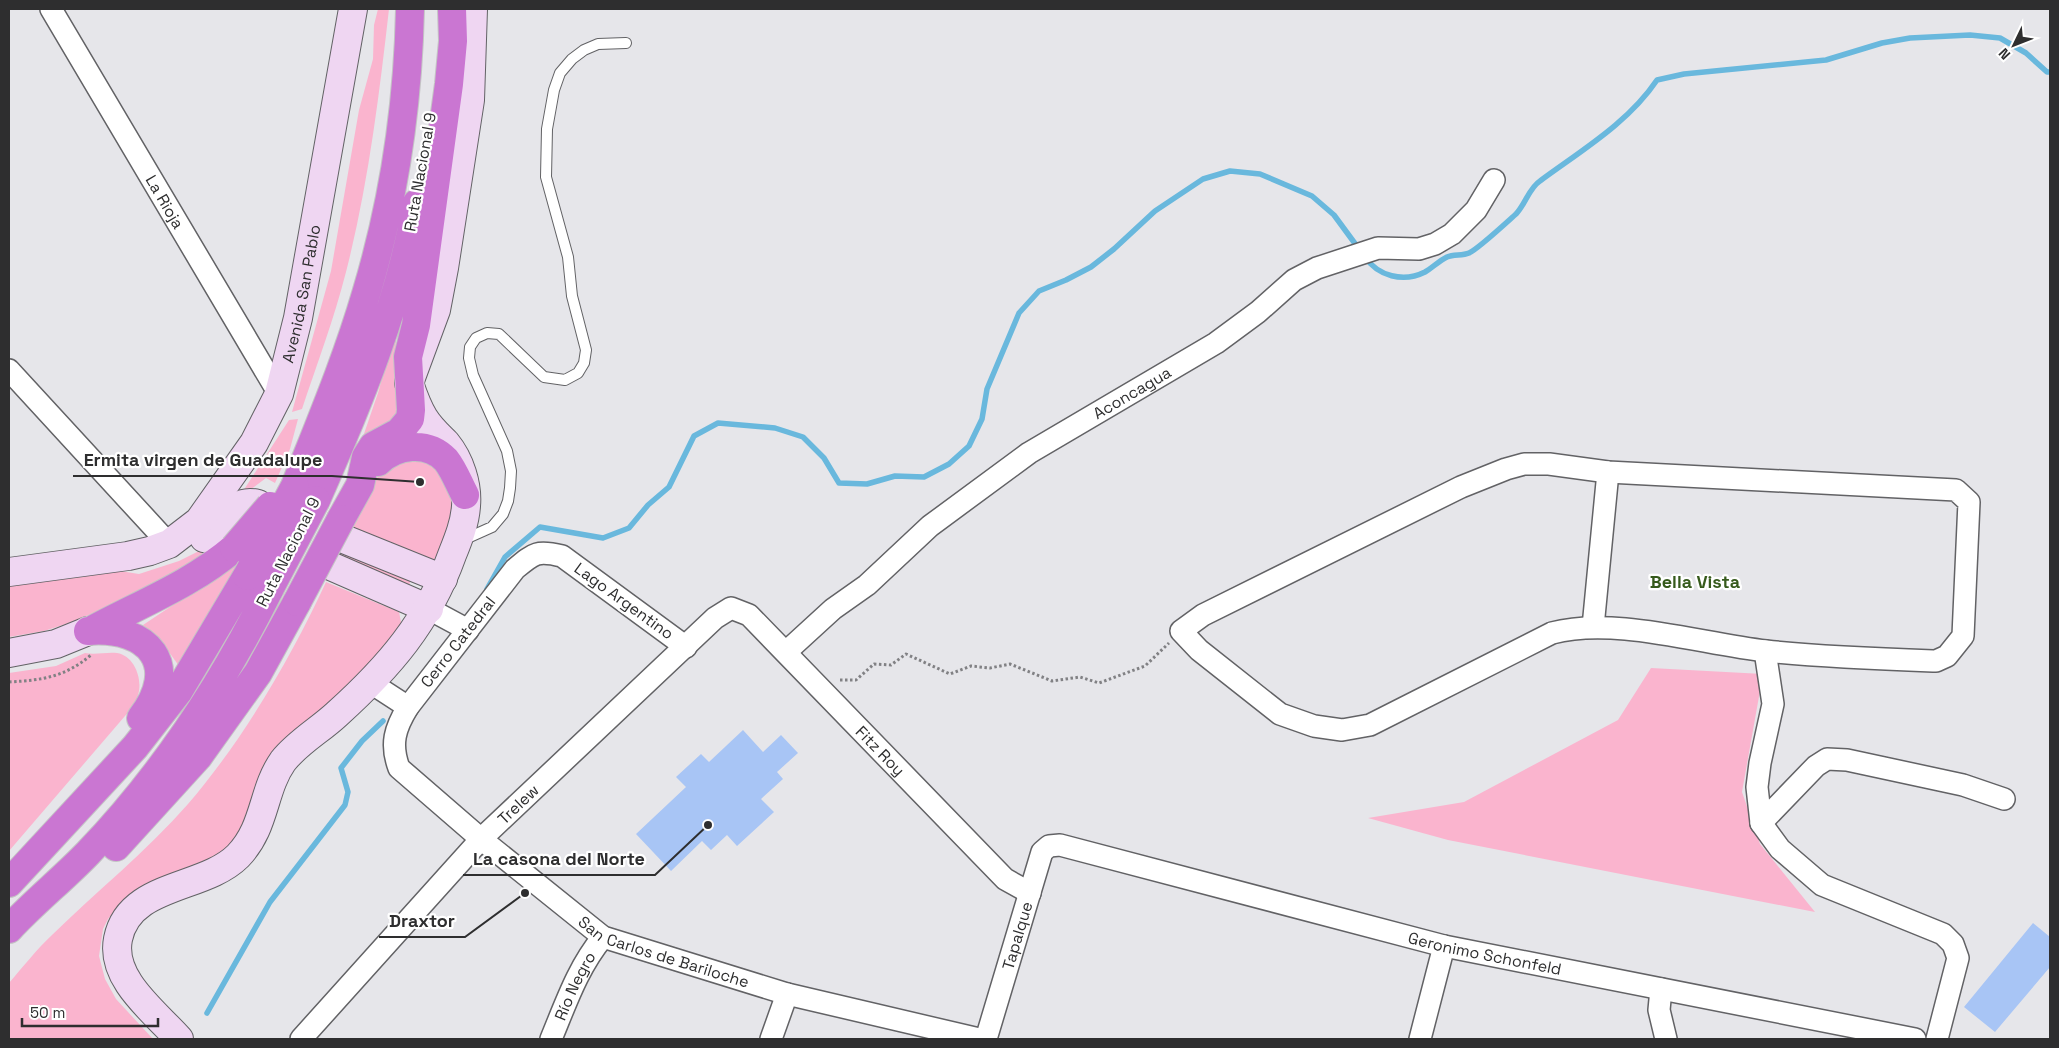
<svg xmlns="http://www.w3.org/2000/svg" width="2059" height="1048" viewBox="0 0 2059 1048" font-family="'Space Grotesk',sans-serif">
	<rect width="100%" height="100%" fill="#e6e6ea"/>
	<!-- green -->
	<path fill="#fab4ce" d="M378 9H389C379 97 368 186 346 272 334 319 317 364 302 409L292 412 331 271 359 110 373 59 374 25Z
		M397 324 395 356 399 412 355 460 378 393Z
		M298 419 290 449 275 483 266 478 238 499 289 420Z
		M423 453 454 491C453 517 450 543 431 563L349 533 382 468Z
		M227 537 196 561 136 596 66 624 44 631 9 637V585L120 571 139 574 179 561Z
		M344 548 410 579V583L407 587 338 560Z
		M242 559 179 666 161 641 143 625Z
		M326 582 399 612 402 627 256 806 228 852 139 890 117 908 108 919 103 929 99 956 105 979 116 999 153 1039H9V983C23 967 36 950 52 935 97 891 147 851 188 804 243 740 291 658 326 582Z
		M85 653C95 655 106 652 117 653 135 656 143 680 138 695 137 700 133 705 131 709L9 851V673L56 666Z
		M1651 668 1763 674 1742 792 1760 844 1815 912 1448 840 1368 818 1464 802 1618 720Z"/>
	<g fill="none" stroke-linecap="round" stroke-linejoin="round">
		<!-- stream -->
		<path stroke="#69b8dd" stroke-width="5.5" d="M1365 257C1378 276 1403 283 1425 272 1432 268 1439 261 1447 257 1454 254 1462 256 1469 253 1478 249 1507 222 1516 214 1525 205 1529 188 1540 181 1582 150 1628 123 1657 80L1684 74 1826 60 1882 43 1910 38 1970 35 2000 38 2026 53 2047 72H2050
			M487 589 505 557 540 527 603 538 629 528 648 505 669 487 694 436 718 423 775 428 803 437 824 458 839 483 867 484 895 476 924 477 949 464 969 446 982 419 987 389 1019 313 1039 291 1066 280 1091 267 1114 249 1155 211 1203 179 1230 171 1260 174 1312 196 1334 215 1359 249
			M207 1013 270 902 345 805 348 792 341 768 362 741 383 721"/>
	</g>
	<!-- building -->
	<path fill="#a8c5f5" d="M743 730 763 752 781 735 798 753 777 772 783 779 761 799 774 812 737 846 727 835 711 850 702 841 671 871 636 834 686 787 676 777 701 754 709 762Z
		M2033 923 2050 937V967L1995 1032 1964 1007Z"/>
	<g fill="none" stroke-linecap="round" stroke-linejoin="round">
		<defs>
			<path id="lane" d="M463 540 492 527 503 514 508 501 510 488 511 471 507 451 473 375 469 358 470 347 476 338 487 333 499 334 544 377 565 380 578 373 584 363 586 350 572 296 568 257 546 177 547 129 554 90 560 73 572 59 584 50 598 44 626 43"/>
			<g id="street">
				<path id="s1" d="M51 9 279 394"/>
				<path d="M9 370 169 544"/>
				<path d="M1524 464H1549L1608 472 1956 490 1969 502 1963 636 1947 656 1936 661C1880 659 1822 657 1766 651 1702 644 1614 616 1552 633L1370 725 1342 730 1314 726 1280 714 1199 650 1181 631 1203 615 1461 487 1506 469Z"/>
				<path d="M429 609 468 630"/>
				<path d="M1593 627 1608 472"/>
				<path id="s2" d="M686 647 562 556C537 550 534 553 515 569L408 707C395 728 390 744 399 768L481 839 603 937 787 994 979 1039"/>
				<path d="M1765 651 1773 704 1760 763 1757 787 1761 823 1780 849 1822 885 1943 934 1953 944 1958 958 1937 1039"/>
				<path id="s3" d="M786 652 833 609 867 585 930 526 1029 453 1216 343 1258 312 1294 280 1317 268 1378 248 1419 249 1435 244 1452 234 1476 210 1494 180"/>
				<path d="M371 683 408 707"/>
				<path d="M1761 823 1816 766 1827 759 1847 760 1963 785 2004 799"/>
				<path d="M1661 989 1659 1010 1666 1039"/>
				<path id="s4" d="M301 1039 481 839 715 618 731 608 749 615 1005 879 1030 893"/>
				<path id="s5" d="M551 1039C566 1003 578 967 603 937"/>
				<path d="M771 1039 787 994"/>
				<path id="s6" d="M986 1039 1042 852 1049 846 1060 845 1444 946 1915 1039"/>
				<path d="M1420 1039 1444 946"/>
			</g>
			<g id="secondary">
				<path d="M339 537 443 579"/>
				<path d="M204 538C223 526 231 497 258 504"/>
				<path d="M326 564 429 609"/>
				<path id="s7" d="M9 572 128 556 150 551 169 544 199 521 254 443 279 394 298 318 353 9"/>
				<path d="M9 653 56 644 88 631"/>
				<path d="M179 1039C155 1012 110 979 118 939 129 883 204 890 238 856 266 827 262 791 283 761 298 742 320 730 337 714 389 667 428 622 452 555 458 540 465 523 466 506 468 485 460 460 446 443 438 435 430 428 424 418 417 407 413 395 409 383L436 310 444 268 470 100 473 9"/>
			</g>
			<path id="highway" d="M378 462C396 445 427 440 446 460 454 470 459 484 465 495
				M295 486C320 423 347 359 366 294 394 201 408 105 410 9
				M316 500C358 405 399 306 417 203
				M341 519 360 485 366 457 373 446 399 432 410 419 411 410 408 357 416 325 449 84 453 41 452 9
				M92 630C140 604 192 584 234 548
				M88 631C149 626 182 665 141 718
				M116 847 198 757 258 673 297 602
				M9 883 135 747 178 692 247 576
				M9 929C34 902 63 879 88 853 162 776 223 683 270 588"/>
		</defs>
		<!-- lane casing -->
		<use href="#lane" stroke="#626265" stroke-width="12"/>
		<!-- street casing -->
		<use href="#street" stroke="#626265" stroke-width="24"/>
		<!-- secondary casing -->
		<use href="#secondary" stroke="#626265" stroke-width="30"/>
		<!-- highway casing -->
		<use href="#highway" stroke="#c4c4c5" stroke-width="30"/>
		<!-- path -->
		<path stroke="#818184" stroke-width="3" stroke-dasharray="2.5 2.5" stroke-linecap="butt" d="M840 680H856L874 664 891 665 906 654 950 674 971 666 990 668 1010 664 1052 681 1080 677 1099 683 1145 666 1169 643
			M9 682C43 680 65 677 91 655"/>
		<!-- lane -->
		<use href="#lane" stroke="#fff" stroke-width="10"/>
		<!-- street -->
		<use href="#street" stroke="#fff" stroke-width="21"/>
		<!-- secondary -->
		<use href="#secondary" stroke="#efd6f2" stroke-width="28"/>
		<!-- highway -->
		<use href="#highway" stroke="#ca76d2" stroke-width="28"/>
		<defs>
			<path id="highway-bridge" d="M234 548 270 506
				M247 576 295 486
				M270 588 316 500
				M297 602 341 519"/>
		</defs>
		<!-- highway-bridge casing -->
		<use href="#highway-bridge" stroke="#c4c4c5" stroke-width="30" stroke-linecap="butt"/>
		<!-- highway-bridge -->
		<use href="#highway-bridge" stroke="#ca76d2" stroke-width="28"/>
	</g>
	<g text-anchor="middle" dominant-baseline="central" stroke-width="4.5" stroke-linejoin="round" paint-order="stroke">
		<!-- street labels -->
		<g font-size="16" fill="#2e2e2f" stroke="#fff">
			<text transform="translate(420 172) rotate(-80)">Ruta Nacional 9</text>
			<text stroke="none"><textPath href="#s1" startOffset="224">La Rioja</textPath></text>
			<text stroke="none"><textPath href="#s7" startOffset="454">Avenida San Pablo</textPath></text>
			<text stroke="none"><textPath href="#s3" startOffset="434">Aconcagua</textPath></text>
			<text transform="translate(288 552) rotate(-63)">Ruta Nacional 9</text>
			<text transform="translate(624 601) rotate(36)">Lago Argentino</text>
			<text transform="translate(458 642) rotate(-52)">Cerro Catedral</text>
			<text stroke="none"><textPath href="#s4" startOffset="818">Fitz Roy</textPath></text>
			<text stroke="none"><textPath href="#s4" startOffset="320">Trelew</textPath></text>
			<text stroke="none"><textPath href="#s6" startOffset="108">Tapalque</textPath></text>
			<text stroke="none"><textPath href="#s2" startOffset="772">San Carlos de Bariloche</textPath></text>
			<text stroke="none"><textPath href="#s6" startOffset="654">Geronimo Schonfeld</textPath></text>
			<text stroke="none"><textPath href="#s5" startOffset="58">Río Negro</textPath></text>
		</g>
		<!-- neighbourhood labels -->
		<g font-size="18" font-weight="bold" fill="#365a1c" stroke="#fff">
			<text x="1695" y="581">Bella Vista</text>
		</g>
	</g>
	<!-- callouts -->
	<path fill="none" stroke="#2e2e2f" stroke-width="2" d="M420 482L332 476H73M708 825L655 875H463M525 893L465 937H379"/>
	<g fill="#2e2e2f" stroke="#fff" stroke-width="2">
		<circle cx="420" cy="482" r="5"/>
		<circle cx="708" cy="825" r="5"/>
		<circle cx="525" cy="893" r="5"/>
	</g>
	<g font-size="18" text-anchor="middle" font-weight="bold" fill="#2e2e2f" stroke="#fff" stroke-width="4.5" stroke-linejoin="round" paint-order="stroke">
		<text x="203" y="466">Ermita virgen de Guadalupe</text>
		<text x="559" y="865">La casona del Norte</text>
		<text x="422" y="927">Draxtor</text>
	</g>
	<!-- border -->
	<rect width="2059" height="1048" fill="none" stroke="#2e2e2f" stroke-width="20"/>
	<!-- north arrow -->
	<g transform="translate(2014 45) rotate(227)" stroke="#ffffff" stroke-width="4" paint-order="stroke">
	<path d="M0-4L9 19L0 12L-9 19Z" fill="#2e2e2f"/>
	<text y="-8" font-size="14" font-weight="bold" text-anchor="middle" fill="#2e2e2f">N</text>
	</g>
	<!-- scale -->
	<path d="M22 1018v8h136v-8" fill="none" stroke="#2e2e2f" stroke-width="2.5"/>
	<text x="30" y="1018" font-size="15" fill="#2e2e2f" stroke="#ffffff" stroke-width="4" paint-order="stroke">50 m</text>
</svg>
